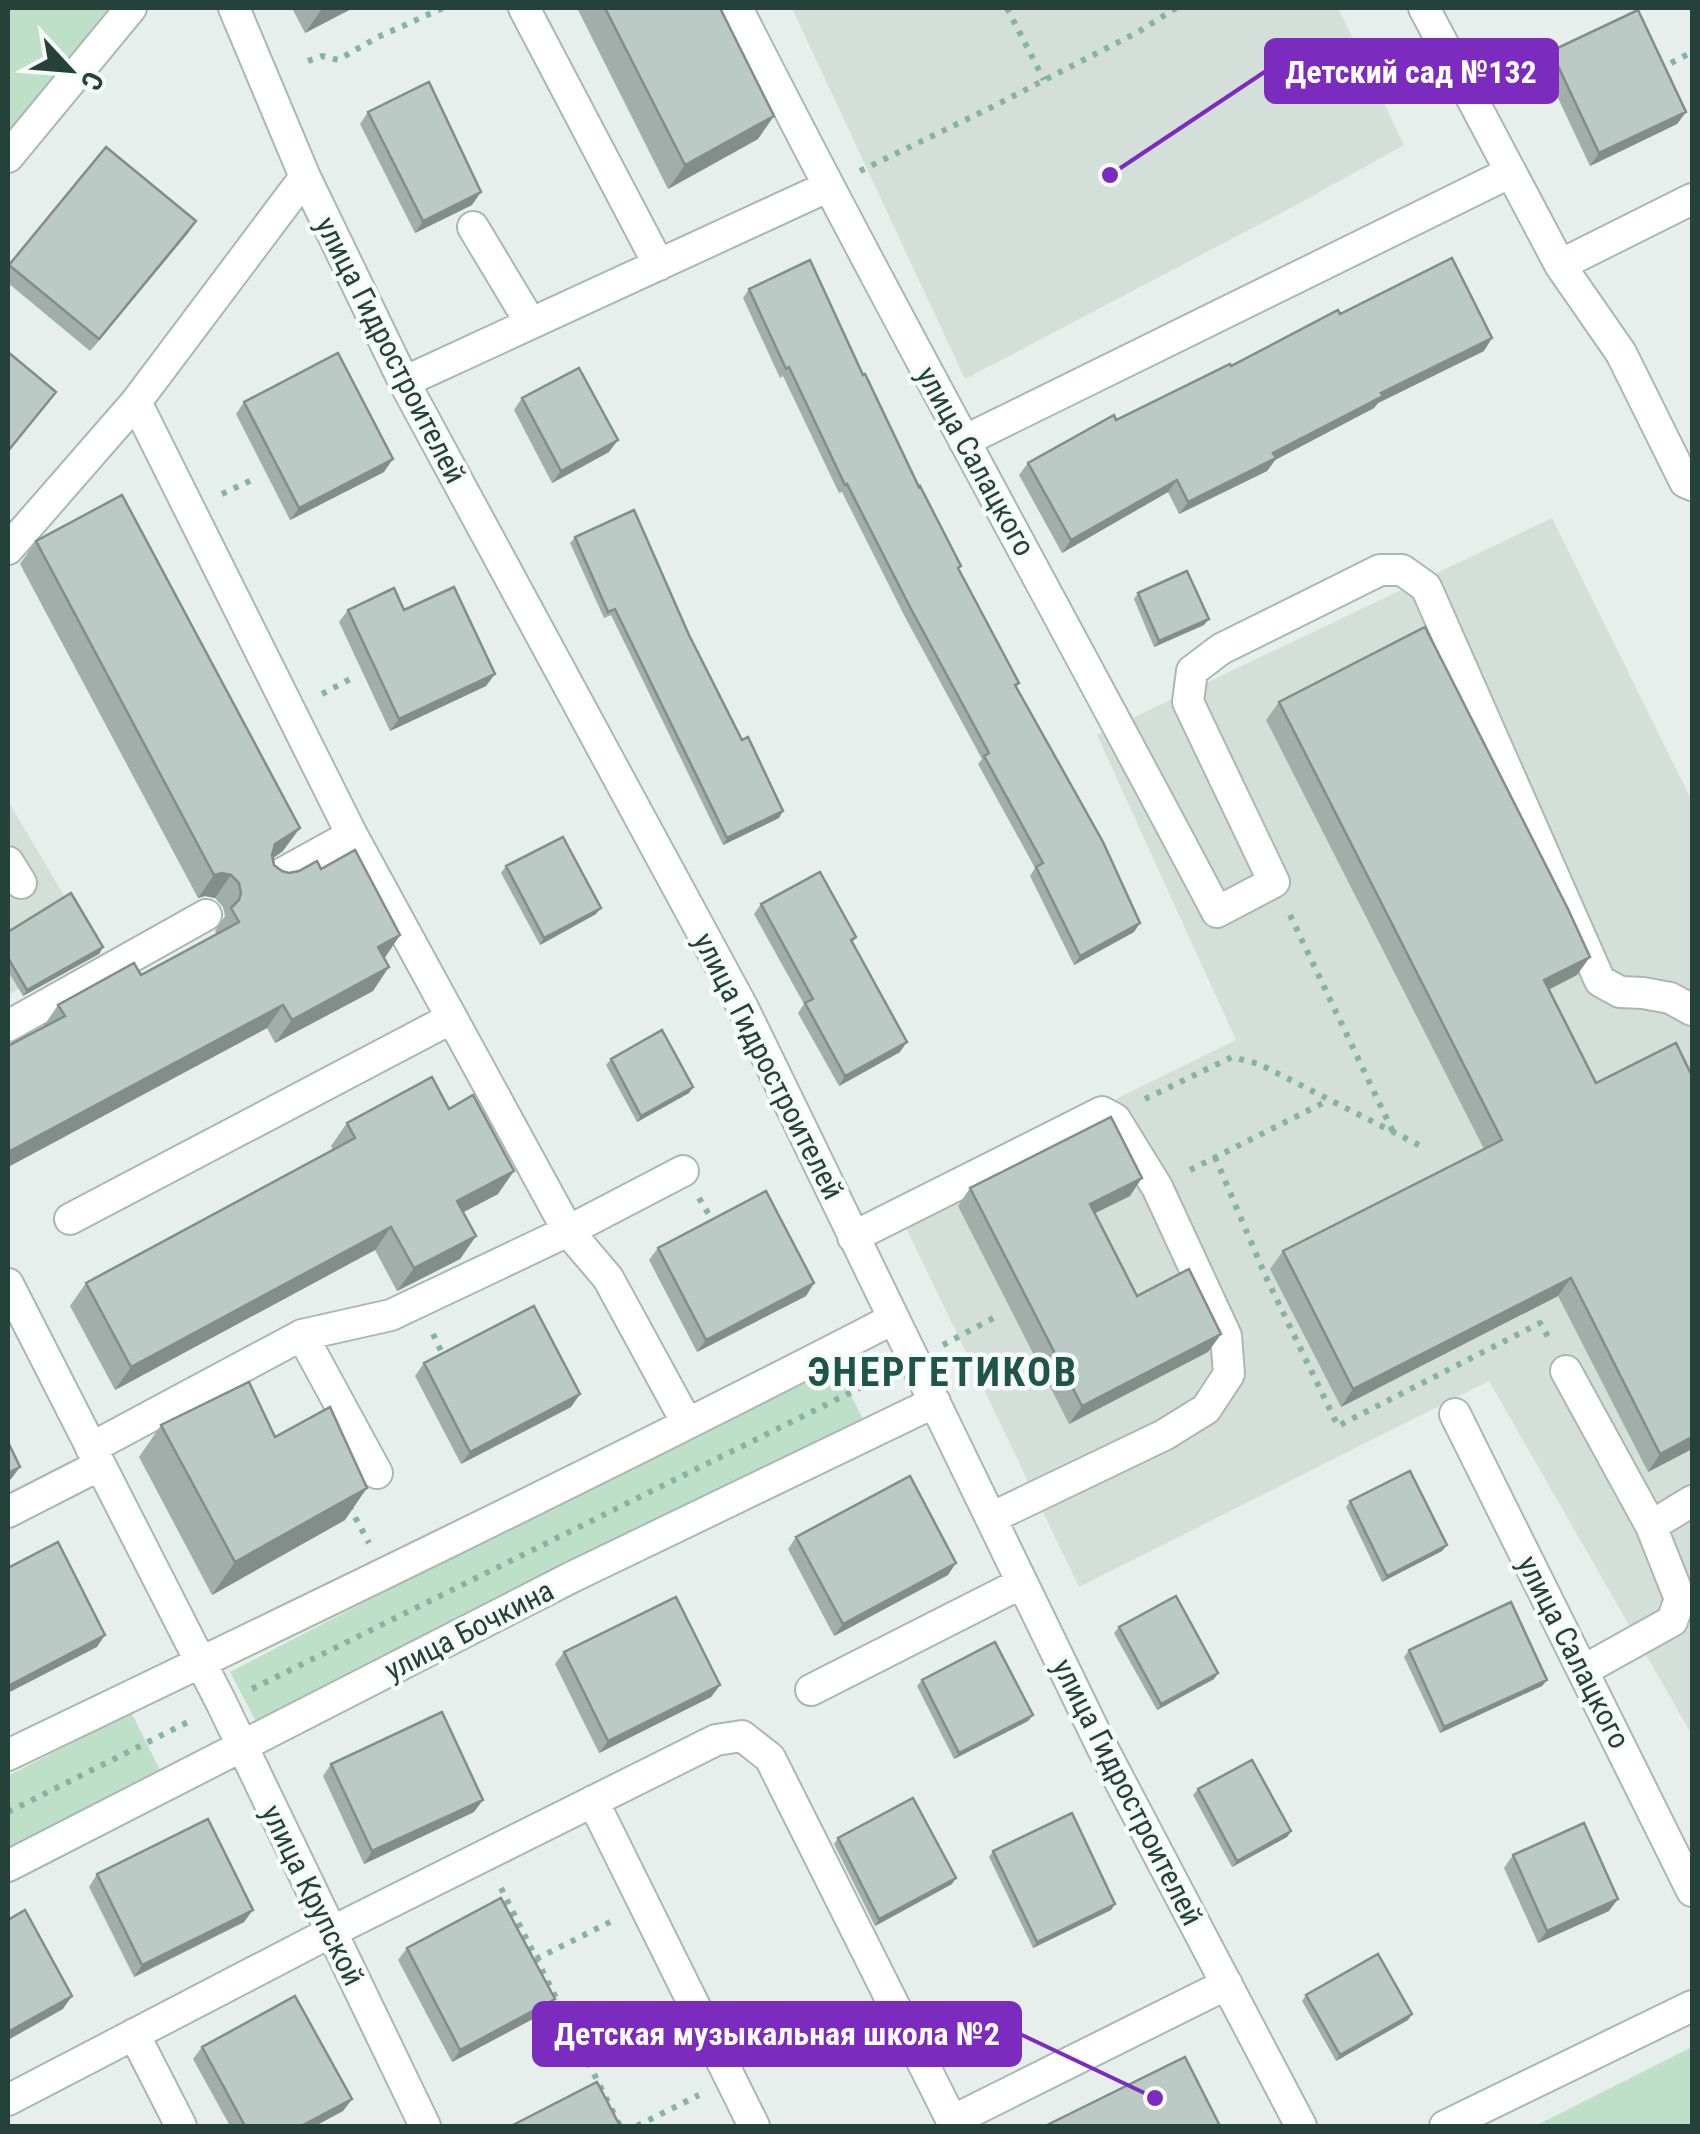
<svg xmlns="http://www.w3.org/2000/svg" width="1700" height="2134" viewBox="0 0 1700 2134" font-family="'Roboto Condensed',sans-serif">
	<rect width="100%" height="100%" fill="#e6efeb"/>
	<!-- built -->
	<path fill="#d4dfda" d="M792 8H1338L1404 145 1298 204 965 379Z
		M1552 518 1692 801V1735L1489 1381 1079 1587 896 1207 1236 1040 1097 735Z
		M8 801 94 946 8 995Z"/>
	<!-- green -->
	<path fill="#bfe0c8" d="M8 8H134L8 165Z
		M833 1360 866 1425 264 1737 230 1672Z
		M131 1712 163 1776 8 1857V1776Z
		M1692 2047V2126H1535Z"/>
	<g fill="none" stroke-linecap="round" stroke-linejoin="round">
		<defs>
			<path id="minor" d="M234 8 305 177 404 382 743 1008 1102 1747 1301 2126
				M524 8 659 265
				M737 8C891 312 1058 610 1217 912L1274 882 1188 702 1192 671 1221 649 1380 570H1402L1426 587 1600 981 1620 992 1643 993 1670 998 1692 1010
				M1424 8 1560 265 1621 353 1685 482 1692 485
				M8 157 131 8
				M473 227 530 322
				M1560 265 1692 199
				M404 382 827 187
				M136 402 352 835 568 1231 608 1278 687 1423
				M964 441 1511 172
				M8 549 136 402 305 177
				M8 862 21 883
				M274 878 352 835
				M8 1026 206 915
				M70 1219 452 1018
				M853 1237 1102 1112 1115 1119 1157 1187 1226 1336 1229 1374 1206 1409 1164 1435 991 1518
				M8 1284 222 1704 425 2126
				M302 1335 377 1473
				M1566 1371 1651 1526
				M1455 1414 1692 1891
				M91 1448 302 1335 391 1315 568 1231 683 1171
				M8 1512 100 1465
				M1584 1670 1672 1621 1680 1599 1651 1526 1692 1501
				M811 1690 1022 1583
				M8 1755C304 1613 601 1470 893 1319
				M593 1801 754 2126
				M8 1866 570 1578 935 1402
				M134 2034 181 2126
				M8 2100 331 1932 716 1740 742 1736 770 1758 952 2121 1227 1984
				M1445 2126 1692 2006"/>
		</defs>
		<!-- minor casing -->
		<use href="#minor" stroke="#a8b8b2" stroke-width="34"/>
		<!-- path -->
		<path stroke="#86b3a5" stroke-width="6" stroke-dasharray="5 8" stroke-linecap="butt" d="M1007 8 1044 80
			M308 61 322 56 338 60 378 37 443 8
			M1671 63 1692 52
			M860 171 988 109 1138 32 1176 8
			M222 494 254 479
			M322 694 354 677
			M1290 915 1393 1132
			M1145 1099 1232 1057 1259 1064 1419 1145
			M1215 1157 1265 1275 1338 1426 1540 1323 1551 1342
			M1190 1170 1329 1100
			M699 1198 711 1218
			M433 1334 442 1353
			M943 1345 999 1315
			M349 1506 369 1543
			M252 1689 882 1377
			M8 1812 192 1720
			M501 1888 620 2126
			M536 1959 616 1919
			M637 2126 699 2095"/>
		<!-- minor -->
		<use href="#minor" stroke="#fff" stroke-width="30"/>
	</g>
	<!-- wall -->
	<path fill="#a1aea9" d="M292 8H353L305 33Z
		M577 8H720L758 139 668 189Z
		M1551 51 1686 112 1677 124 1590 166 1542 64Z
		M368 112 472 205 415 233 360 124Z
		M188 233 90 351 8 283V268L9 265Z
		M749 289 863 375 959 570 1019 683 1017 687 1134 932 1074 965 1030 876 1035 868 978 764 982 759 905 617 842 492 839 493 783 376 780 378 743 298Z
		M1340 314 1484 351 1378 403 1374 408 1275 460 1267 471 1179 514 1168 492 1062 553 1019 475 1028 463Z
		M522 398 609 452 552 483 514 410Z
		M244 402 384 472 290 520 236 414Z
		M575 537 689 635 779 818 723 845 611 615 604 618 570 543Z
		M36 541 283 851 273 858 274 865 282 871 289 873 321 869 400 935 384 958 373 991 275 1043 267 1028 8 1167V1046L43 1027 58 1005 141 975 217 934 215 931 225 916 223 907 215 898 205 896 198 898 20 564Z
		M1138 593 1204 625 1154 647 1134 599Z
		M348 610H404L486 686 390 731 339 622Z
		M1279 702 1577 975 1549 990 1692 1449 1648 1472 1558 1296 1341 1407 1270 1269 1283 1251 1484 1149 1266 720Z
		M506 866 596 914 540 945 501 873Z
		M761 904 856 937 853 942 900 1052 839 1086 798 1013 804 1004 754 914Z
		M8 932 103 947 99 954 23 996 8 971Z
		M611 1059 693 1087 689 1093 637 1122 606 1065Z
		M347 1123 498 1194 463 1212 476 1236 460 1259 397 1291 375 1250 115 1390 70 1306 86 1283 333 1150 331 1146Z
		M970 1188 1130 1196 1095 1213 1137 1296 1221 1334 1208 1352 1069 1424 958 1206Z
		M658 1248 814 1283 806 1296 697 1352 649 1260Z
		M424 1363 580 1394 571 1407 461 1464 415 1376Z
		M161 1425 275 1437 345 1520 212 1595 139 1457Z
		M1350 1501 1447 1545 1442 1551 1382 1582 1346 1507Z
		M796 1537 948 1575 834 1636 788 1549Z
		M1119 1627 1218 1673 1214 1679 1157 1710 1114 1633Z
		M1409 1650 1547 1680 1542 1686 1440 1733 1404 1657Z
		M564 1652 720 1685 711 1697 599 1753 555 1664Z
		M922 1680 1033 1715 1028 1721 954 1759 917 1686Z
		M331 1764 474 1812 364 1864 323 1776Z
		M1198 1789 1291 1831 1287 1837 1232 1867 1193 1795Z
		M838 1838 952 1884 875 1926 834 1844Z
		M993 1851 1115 1904 1111 1910 1033 1948 989 1857Z
		M1513 1855 1609 1911 1538 1943 1504 1868Z
		M97 1874 244 1922 134 1977 89 1887Z
		M407 1948 546 2012 452 2062 398 1960Z
		M1306 1995 1408 2020 1336 2061 1302 2001Z
		M202 2047 352 2099 343 2111 315 2126H230L193 2059Z"/>
	<!-- shaded-wall -->
	<path fill="#838d89" d="M326 8H353L305 33 321 10Z
		M1686 112 1677 124 1590 166 1599 153Z
		M774 116 758 139 668 189 685 165Z
		M481 192 472 205 415 233 423 221Z
		M196 221 188 233 90 351 99 339Z
		M1492 338 1484 351 1378 403 1374 408 1275 460 1267 471 1179 514 1188 502 1273 453 1381 393Z
		M618 440 609 452 552 483 561 471Z
		M393 459 384 472 290 520 299 508Z
		M1177 480 1168 492 1062 553 1071 540Z
		M1209 619 1204 625 1154 647 1159 641Z
		M495 674 486 686 390 731 399 719Z
		M783 811 779 818 723 845 727 838Z
		M300 828 283 851 259 868 275 844Z
		M222 873 231 875 215 898 205 896 198 898 214 875Z
		M601 908 596 914 540 945 544 938Z
		M1140 923 1134 932 1074 965 1080 956Z
		M400 935 384 959 378 947Z
		M103 947 99 954 23 996 27 990Z
		M1590 957 1577 975 1531 998 1544 980Z
		M389 967 373 991 275 1043 292 1020Z
		M283 1005 267 1028 8 1167V1155L10 1151Z
		M907 1042 900 1052 839 1086 845 1076Z
		M693 1087 689 1093 637 1122 641 1116Z
		M514 1171 498 1194 441 1224 457 1201Z
		M1142 1178 1130 1196 1077 1222 1090 1204Z
		M391 1227 375 1250 115 1390 131 1367Z
		M476 1236 460 1259 397 1291 414 1268Z
		M1571 1278 1558 1296 1341 1407 1353 1389Z
		M814 1283 806 1296 697 1352 706 1340Z
		M1221 1334 1208 1352 1069 1424 1082 1406Z
		M580 1394 571 1407 461 1464 470 1452Z
		M1692 1437V1449L1648 1472 1660 1454Z
		M20 1467 11 1479 8 1481V1473Z
		M367 1488 345 1520 212 1595 235 1562Z
		M1447 1545 1442 1551 1382 1582 1387 1576Z
		M956 1563 948 1575 834 1636 843 1624Z
		M105 1635 97 1647 8 1693V1686Z
		M1218 1673 1214 1679 1157 1710 1161 1704Z
		M1547 1680 1542 1686 1440 1733 1444 1727Z
		M720 1685 711 1697 599 1753 608 1741Z
		M1033 1715 1028 1721 954 1759 959 1753Z
		M483 1800 474 1812 364 1864 372 1851Z
		M1291 1831 1287 1837 1232 1867 1237 1861Z
		M956 1878 952 1884 875 1926 879 1919Z
		M1618 1899 1609 1911 1538 1943 1547 1931Z
		M1115 1904 1111 1910 1033 1948 1037 1942Z
		M253 1910 244 1922 134 1977 142 1965Z
		M72 1996 63 2009 8 2040V2032Z
		M555 1999 546 2012 452 2062 460 2050Z
		M1412 2014 1408 2020 1336 2061 1340 2055Z
		M352 2099 343 2111 315 2126H301Z"/>
	<!-- building -->
	<path fill="#bbcac4" stroke="#838d89" stroke-width="2.5" d="M605 8H720L774 116 685 165Z
		M1638 10 1686 112 1599 153 1551 51Z
		M429 82 481 192 423 221 368 112Z
		M106 147 196 221 99 339 9 265Z
		M1452 258 1492 338 1381 393 1383 396 1273 453 1276 458 1188 502 1177 480 1071 540 1028 463 1114 415 1116 420 1230 364 1231 366 1338 310 1340 314Z
		M810 260 863 375 865 374 919 487 920 486 961 566 958 568 1019 683 1015 685 1103 842 1140 923 1080 956 1036 867 1043 863 984 756 989 753 911 609 847 484 845 485 789 367 786 369 749 289Z
		M8 352 56 392 8 451Z
		M338 353 393 459 299 508 244 402Z
		M579 368 618 440 561 471 522 398Z
		M122 495 300 828 275 844 272 855 274 865 282 871 289 873 299 871 317 861 321 869 355 850 400 935 378 947 389 967 292 1020 283 1005 10 1151 8 1147V1046L65 1016 58 1005 134 963 141 975 239 922 231 908 239 900 241 893 239 883 231 875 222 873 214 875 36 541Z
		M634 510 689 635 742 740 748 737 783 811 727 838 615 609 608 612 575 537Z
		M1187 571 1209 619 1159 641 1138 593Z
		M454 587 495 674 399 719 348 610 394 588 404 610Z
		M1425 627 1568 909 1590 957 1544 980 1596 1083 1676 1043 1692 1076V1437L1660 1454 1571 1278 1353 1389 1283 1251 1502 1140 1279 702Z
		M563 837 601 908 544 938 506 866Z
		M820 872 856 937 851 940 907 1042 845 1076 805 1003 813 999 761 904Z
		M71 893 103 947 27 990 8 958V932Z
		M662 1030 693 1087 641 1116 611 1059Z
		M432 1077 449 1109 473 1095 514 1171 457 1201 476 1236 414 1268 391 1227 131 1367 86 1283 355 1138 347 1123Z
		M1111 1117 1142 1178 1090 1204 1137 1296 1189 1269 1221 1334 1082 1406 970 1188Z
		M766 1191 814 1283 706 1340 658 1248Z
		M534 1306 580 1394 470 1452 424 1363Z
		M249 1382 275 1437 330 1407 367 1488 235 1562 161 1425Z
		M8 1442 20 1467 8 1473Z
		M1410 1471 1447 1545 1387 1576 1350 1501Z
		M910 1476 956 1563 843 1624 796 1537Z
		M58 1542 105 1635 8 1686V1568Z
		M1176 1596 1218 1673 1161 1704 1119 1627Z
		M676 1597 720 1685 608 1741 564 1652Z
		M1511 1602 1547 1680 1444 1727 1409 1650Z
		M995 1642 1033 1715 959 1753 922 1680Z
		M442 1712 483 1800 372 1851 331 1764Z
		M1252 1760 1291 1831 1237 1861 1198 1789Z
		M913 1798 956 1878 879 1919 838 1838Z
		M1072 1813 1115 1904 1037 1942 993 1851Z
		M208 1819 253 1910 142 1965 97 1874Z
		M1584 1823 1618 1899 1547 1931 1513 1855Z
		M501 1898 555 1999 460 2050 407 1948Z
		M25 1910 72 1996 8 2032V1920Z
		M1378 1954 1412 2014 1340 2055 1306 1995Z
		M295 1996 352 2099 301 2126H245L202 2047Z
		M1185 2057 1220 2126H1045Z
		M597 2082 620 2126H511Z"/>
	<g text-anchor="middle" dominant-baseline="central" stroke-width="9" stroke-linejoin="round" paint-order="stroke">
		<!-- street labels -->
		<g font-size="30" fill="#24423a" stroke="#f7fbf9">
			<text transform="translate(391 350) rotate(63)">улица Гидростроителей</text>
			<text transform="translate(976 461) rotate(61)">улица Салацкого</text>
			<text transform="translate(769 1066) rotate(63)">улица Гидростроителей</text>
			<text transform="translate(469 1630) rotate(-27)">улица Бочкина</text>
			<text transform="translate(1574 1652) rotate(63)">улица Салацкого</text>
			<text transform="translate(1128 1792) rotate(63)">улица Гидростроителей</text>
			<text transform="translate(313 1895) rotate(64)">улица Крупской</text>
		</g>
		<!-- district labels -->
		<g font-size="40" font-weight="bold" letter-spacing="2.5" fill="#1f5548" stroke="#f7fbf9">
			<text x="943" y="1372">ЭНЕРГЕТИКОВ</text>
		</g>
	</g>
	<!-- callouts -->
	<path fill="none" stroke="#7b2cbf" stroke-width="4" d="M1110 175L1266 71M1155 2098L1020 2034"/>
	<g fill="#7b2cbf" stroke="#f7fbf9" stroke-width="4">
		<circle cx="1110" cy="175" r="10"/>
		<circle cx="1155" cy="2098" r="10"/>
	</g>
	<g fill="#7b2cbf" stroke="#7b2cbf" stroke-width="4">
		<rect x="1266" y="40" width="291" height="62" rx="10"/>
		<rect x="534" y="2003" width="486" height="62" rx="10"/>
	</g>
	<g font-size="32" text-anchor="middle" font-weight="bold" fill="#fff">
		<text x="1411" y="83">Детский сад №132</text>
		<text x="777" y="2045">Детская музыкальная школа №2</text>
	</g>
	<!-- border -->
	<rect width="1700" height="2134" fill="none" stroke="#24423a" stroke-width="20"/>
	<!-- north arrow -->
	<g transform="translate(70 70) rotate(116)" stroke="#f7fbf9" stroke-width="8" paint-order="stroke">
	<path d="M0-8L18 38L0 25L-18 38Z" fill="#24423a"/>
	<text y="-15" font-size="28" font-weight="bold" text-anchor="middle" fill="#24423a">С</text>
	</g>
</svg>
